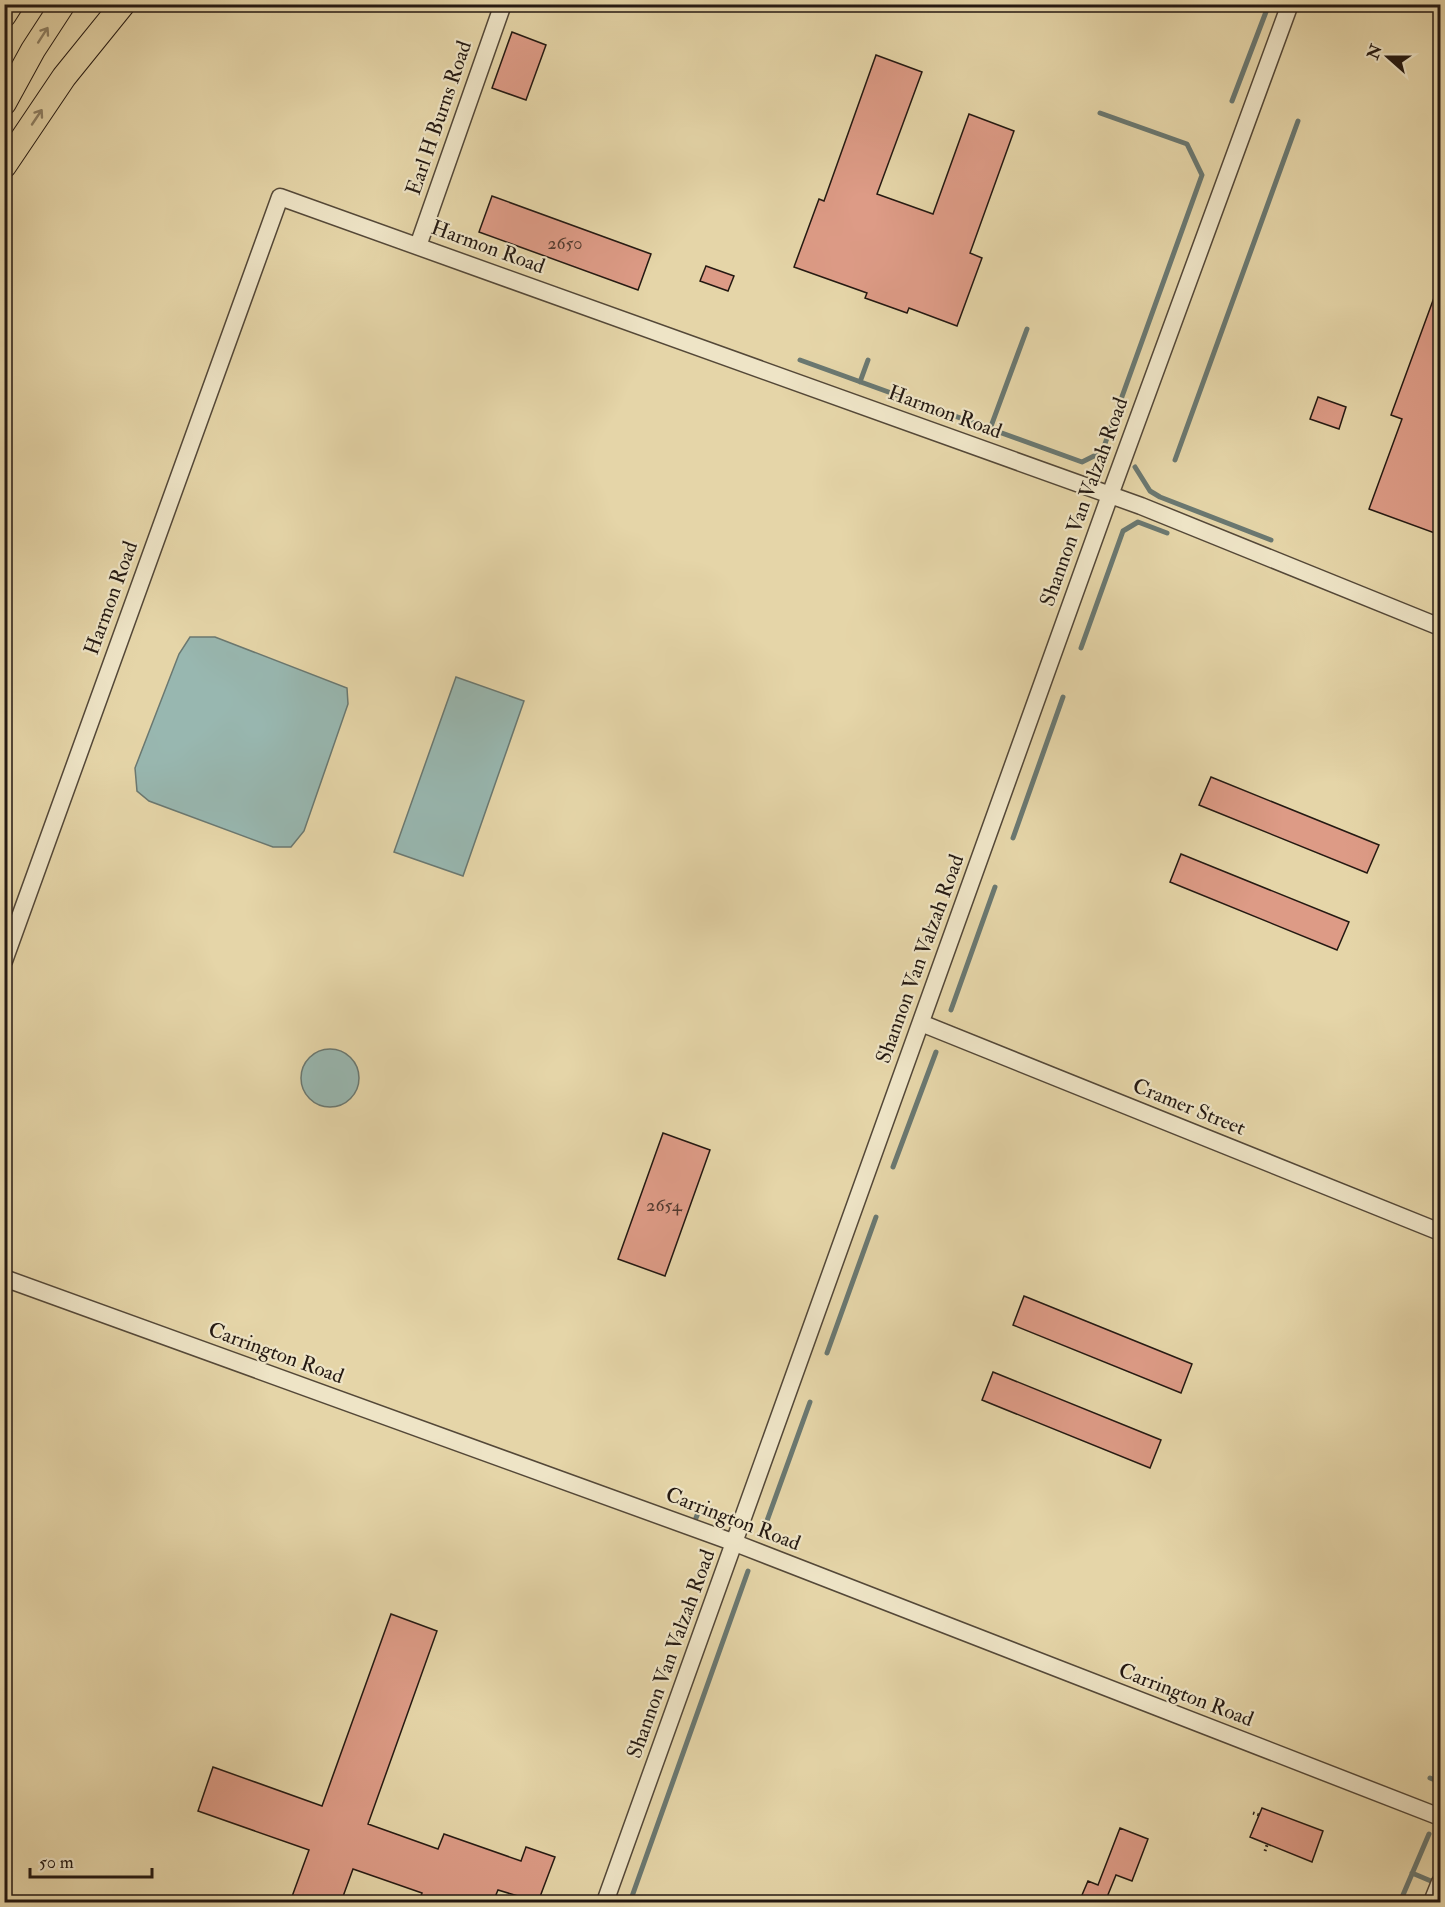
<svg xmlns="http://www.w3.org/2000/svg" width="1445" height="1907" viewBox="0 0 1445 1907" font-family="'IM FELL Double Pica',serif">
	<rect width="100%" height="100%" fill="#e5d5a8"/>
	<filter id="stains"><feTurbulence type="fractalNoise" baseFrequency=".00333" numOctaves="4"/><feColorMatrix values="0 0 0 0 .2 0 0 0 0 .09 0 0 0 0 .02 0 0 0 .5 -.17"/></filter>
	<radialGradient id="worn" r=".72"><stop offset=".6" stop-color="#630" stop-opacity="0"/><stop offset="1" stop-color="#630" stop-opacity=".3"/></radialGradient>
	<!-- water -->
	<path fill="#98b7b0" stroke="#6a7871" stroke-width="1.5" d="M190 637H215L347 688 348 704 304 831 291 847H273L149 801 137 791 135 768 179 654Z
		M456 677 524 701 463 876 394 852Z
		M301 1078a29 29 0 1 1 58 0a29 29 0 1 1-58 0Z"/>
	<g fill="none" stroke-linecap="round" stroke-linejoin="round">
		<!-- stream -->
		<path stroke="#6a7871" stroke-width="5" d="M1232 101 1269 4
			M800 360 1082 462 1102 452 1202 175 1187 144 1100 113
			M860 382 868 360
			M990 429 1027 329
			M1175 460 1298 121
			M1135 467 1150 491 1160 497 1271 540
			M1081 648 1123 531 1138 522 1167 533
			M1013 838 1063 697
			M951 1010 995 887
			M893 1167 936 1052
			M827 1353 876 1217
			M693 1525 698 1513
			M764 1529 810 1402
			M1430 1778 1440 1782
			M1412 1873 1438 1884
			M630 1902 748 1571
			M1400 1902 1429 1834"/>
	</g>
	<!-- building -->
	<path fill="#dd9b86" stroke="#241912" stroke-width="1.5" d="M512 32 546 45 526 100 492 88Z
		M876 55 922 72 877 194 933 214 969 114 1014 131 970 253 982 258 957 326 909 308 907 313 865 298 867 293 794 267 819 199 824 201Z
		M492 196 651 254 638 290 479 232Z
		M706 266 734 276 728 291 700 281Z
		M1439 284H1440V535L1369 509 1402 419 1391 415Z
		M1318 397 1346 407 1339 429 1310 419Z
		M1211 777 1379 845 1367 873 1199 805Z
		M1181 854 1349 922 1337 950 1170 882Z
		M663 1133 710 1150 665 1276 618 1259Z
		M1024 1296 1192 1364 1181 1393 1013 1325Z
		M993 1372 1161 1440 1150 1468 982 1400Z
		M391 1614 437 1631 368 1824 438 1849 444 1834 521 1861 526 1847 555 1857 538 1902 498 1890 493 1902H419L422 1893 353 1869 341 1902H290L309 1850 198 1811 213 1767 322 1806Z
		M1262 1808 1323 1831 1312 1862 1250 1837Z
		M1120 1828 1148 1839 1132 1881 1116 1875 1105 1902H1079L1088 1881 1098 1885Z"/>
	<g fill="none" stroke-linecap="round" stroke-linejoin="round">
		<defs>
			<path id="minor" d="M418 246 503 4
				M4 961 280 197 1141 506 1440 627
				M921 1023 1440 1232
				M4 1278 735 1543 1440 1817
				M605 1902 1110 495 1290 4
				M1432 1902 1440 1882"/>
			<path id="highway" d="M4 15 11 4
				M4 103 33 50 63 4
				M4 166 64 77 123 4"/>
		</defs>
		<!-- minor casing -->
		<use href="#minor" stroke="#544838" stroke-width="19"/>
		<!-- highway casing -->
		<use href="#highway" stroke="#241912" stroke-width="26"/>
		<!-- path -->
		<path stroke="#241912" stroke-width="3" stroke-dasharray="1.5 3" stroke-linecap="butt" d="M1253 1813 1259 1815
			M1265 1851 1267 1845"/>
		<!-- minor -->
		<use href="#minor" stroke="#eee4c6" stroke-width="16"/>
		<!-- highway -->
		<use href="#highway" stroke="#e5d5a8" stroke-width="24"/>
	</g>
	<!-- one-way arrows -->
	<defs><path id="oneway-shaft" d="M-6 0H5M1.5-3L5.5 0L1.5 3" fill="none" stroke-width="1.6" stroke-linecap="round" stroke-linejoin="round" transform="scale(1.5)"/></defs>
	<g stroke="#8e8064">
		<use href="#oneway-shaft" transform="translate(43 35) rotate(-57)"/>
		<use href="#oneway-shaft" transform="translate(37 117) rotate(-56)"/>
	</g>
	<g text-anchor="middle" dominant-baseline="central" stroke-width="4.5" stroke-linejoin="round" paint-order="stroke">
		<!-- number labels -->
		<g font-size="18" fill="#523a2f">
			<text x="565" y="243">2650</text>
			<text x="664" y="1205">2654</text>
		</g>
		<!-- street labels -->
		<g font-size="21" fill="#241912" stroke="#eee4c6">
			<text transform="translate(439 118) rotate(-71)">Earl H Burns Road</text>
			<text transform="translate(488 247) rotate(20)">Harmon Road</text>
			<text transform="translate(945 412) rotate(20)">Harmon Road</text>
			<text transform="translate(1084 502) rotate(-70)">Shannon Van Valzah Road</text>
			<text transform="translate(111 598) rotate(-70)">Harmon Road</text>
			<text transform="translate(920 959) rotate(-70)">Shannon Van Valzah Road</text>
			<text transform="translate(1189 1107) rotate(22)">Cramer Street</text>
			<text transform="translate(276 1353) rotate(20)">Carrington Road</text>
			<text transform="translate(733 1519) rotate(21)">Carrington Road</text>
			<text transform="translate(671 1654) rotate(-70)">Shannon Van Valzah Road</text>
			<text transform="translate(1186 1695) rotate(21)">Carrington Road</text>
		</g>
	</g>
	<!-- margin -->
	<rect width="1445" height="1907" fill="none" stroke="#e5d5a8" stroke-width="24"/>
	<rect x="6" y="6" width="1433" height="1895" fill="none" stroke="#241912" stroke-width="3"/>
	<rect x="12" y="12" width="1421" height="1883" fill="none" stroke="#241912" stroke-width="1.5"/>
	<!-- north arrow -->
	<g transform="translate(1388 57) rotate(291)" stroke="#eee4c6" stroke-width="4.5" paint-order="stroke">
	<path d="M0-4.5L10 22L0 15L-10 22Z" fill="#241912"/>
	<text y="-9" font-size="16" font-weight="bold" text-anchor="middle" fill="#241912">N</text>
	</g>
	<!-- scale -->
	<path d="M30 1868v9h122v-9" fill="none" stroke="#241912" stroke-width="3"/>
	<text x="39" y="1868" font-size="18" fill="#241912" stroke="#eee4c6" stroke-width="4.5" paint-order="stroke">50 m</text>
	<rect width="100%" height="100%" filter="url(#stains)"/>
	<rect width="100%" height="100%" fill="url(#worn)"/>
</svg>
